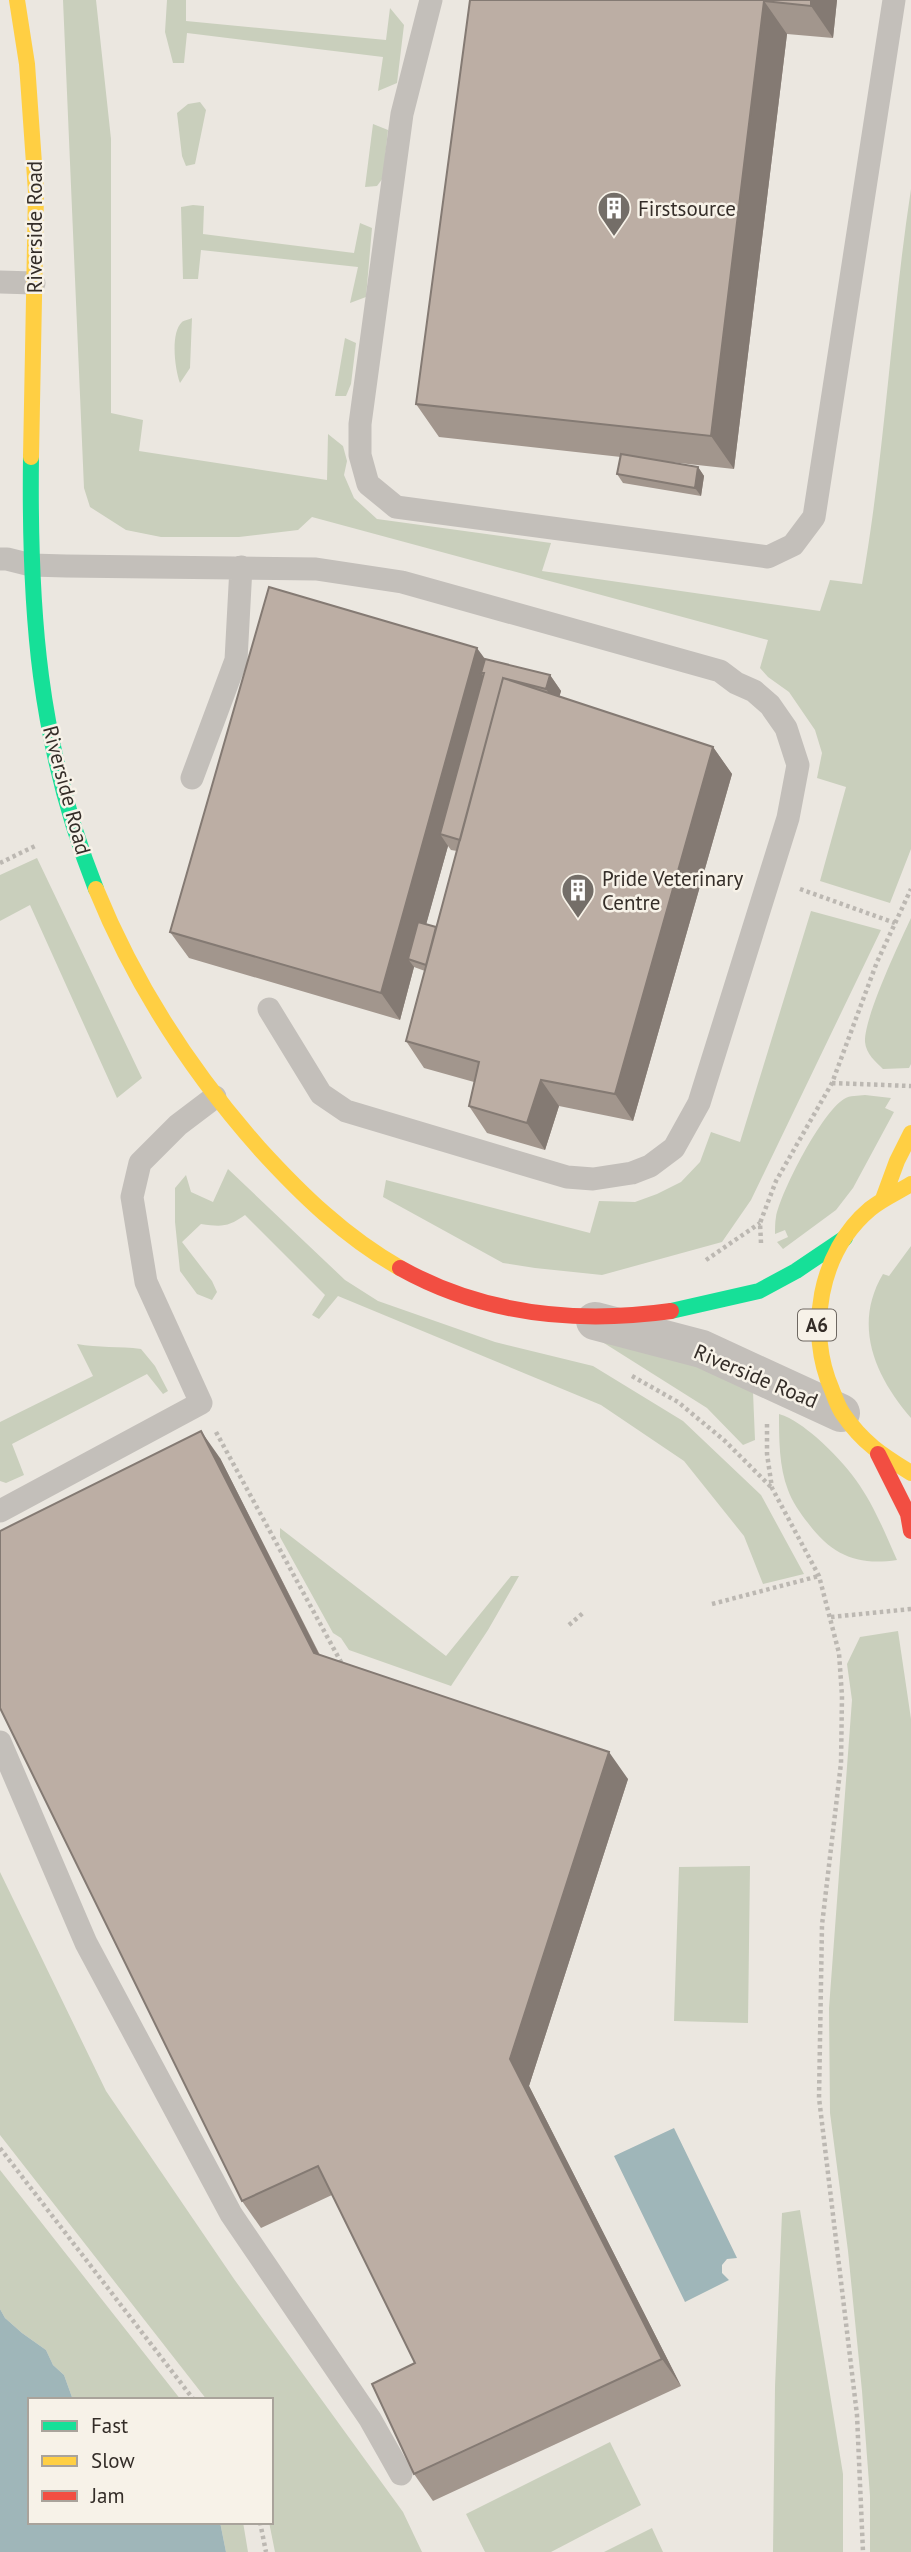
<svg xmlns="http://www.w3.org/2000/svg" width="911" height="2552" viewBox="0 0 911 2552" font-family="'PT Sans',sans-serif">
	<rect width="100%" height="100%" fill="#ebe7e0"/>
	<!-- green -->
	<path fill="#c9cfbc" d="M63 0H96L111 139V413L143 420 139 451 327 480 328 434 343 446 347 461 344 475 354 498 377 519 551 543 542 571 820 611 830 580 862 584C885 453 891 320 911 189V849L890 903 820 881 846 787 817 778 822 753 815 730 789 692 768 677 760 668 768 640 312 517 298 530 239 537H161L126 530 90 507 84 488Z
		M167 0H186V21L386 40 390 8 404 25 397 83 378 91 383 57 187 33 184 63H173L165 32Z
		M200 102 206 110 195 164 186 166 182 156 177 113 188 104Z
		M373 124 388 130 383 178 377 186 365 187Z
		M193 205 204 206 203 234 354 253 360 223 372 228 366 297 350 303 358 267 201 250 198 279H183L181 207Z
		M192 318 190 368 180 383C175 370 170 333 182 322 183 321 190 319 192 318Z
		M345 338 356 343 351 384 346 396H335Z
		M37 858 142 1078 117 1098 30 905 0 921V875Z
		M811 911 881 930 751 1200 722 1242 602 1275 535 1268 503 1263 383 1197 386 1180 590 1233 599 1201 635 1202 657 1194 681 1182 700 1162 711 1132 740 1142Z
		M911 918V1064L909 1068 883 1069C876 1062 866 1054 865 1042 864 1017 899 944 911 918Z
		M865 1095 891 1098 885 1108 894 1112 853 1188 836 1210 783 1249 777 1242 788 1237 785 1230 775 1234C775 1229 775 1222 776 1217 781 1191 822 1112 844 1099 850 1095 858 1096 865 1095Z
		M228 1169 345 1280 378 1301 495 1342 593 1366 683 1421 761 1495 804 1574 763 1584 744 1536 684 1461 601 1405 338 1296 319 1319 312 1315 325 1295 245 1215C228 1227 222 1227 201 1224L182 1242 212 1281 217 1292 212 1300 197 1294 180 1271 175 1222V1188L186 1175 191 1192 213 1202Z
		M911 1246V1418C876 1377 852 1326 883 1274L889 1276Z
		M596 1338 697 1366 753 1392 755 1440 743 1445 707 1408Z
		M77 1344C98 1348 120 1346 141 1349L155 1366 168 1391 163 1394 147 1374 12 1444 24 1475 6 1483 0 1481V1422L93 1376Z
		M779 1414C793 1418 805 1428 816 1437 862 1478 873 1505 897 1560 857 1566 832 1555 808 1523 800 1513 792 1501 788 1490 779 1467 779 1438 779 1414Z
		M280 1528 446 1656 511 1576H519L488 1630 451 1686 349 1650 341 1638 333 1633 280 1537Z
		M898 1631 911 1719V2552H870V2496L862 2391 848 2251 830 2113 829 2008 852 1700 847 1664 860 1637Z
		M750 1866 748 2023 674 2021 679 1867Z
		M0 1872 106 2091 234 2279 403 2512 422 2552H275L269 2522H271V2400H207L0 2135Z
		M0 2170 181 2400H73L64 2375 53 2365 46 2350 22 2333 5 2318 0 2309Z
		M800 2210 843 2474V2552H773L775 2387 782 2213Z
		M610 2442 641 2505 551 2552H485L466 2514Z
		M220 2522H243L248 2552H226Z
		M652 2528 663 2552H604Z"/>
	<!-- water -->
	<path fill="#9fb6b9" d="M674 2128 737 2258 727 2259 722 2265V2273L729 2280 685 2302 614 2156Z
		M0 2309 5 2318 22 2333 46 2350 53 2365 64 2375 73 2400H30V2522H220L226 2552H0Z"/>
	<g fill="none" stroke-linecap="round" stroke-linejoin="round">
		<!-- path -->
		<path stroke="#bcb8b2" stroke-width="4.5" stroke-dasharray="3.5 3.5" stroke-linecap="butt" d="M0 863 37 845
			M800 889 895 923
			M832 1083 911 1086
			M761 1243 760 1223 776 1181 832 1083 877 962 911 889
			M706 1260 760 1223
			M632 1376 678 1402 725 1441 772 1488
			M767 1424V1454L772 1488 819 1576 839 1653 842 1696 841 1763 822 1925 819 2098 857 2415 863 2552
			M216 1432 342 1664
			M712 1604 819 1576
			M831 1617 911 1609
			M569 1625 583 1613
			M0 2148 194 2400
			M260 2522 266 2552"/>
		<!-- lane -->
		<path stroke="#c3bfba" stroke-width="23" d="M431 0 402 114 360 424V455L368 484 396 507 768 557 793 545 814 517 894 0
			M0 282 34 283
			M0 559H7L31 565 66 566 316 569 402 582 720 671 736 683 754 691 770 705 786 728 798 765 788 818 699 1103 674 1148 650 1166 632 1173 593 1179 567 1177 346 1111 321 1094 269 1009
			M192 778 236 660 241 567
			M0 1511 201 1403 146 1282 132 1197 140 1163 178 1125 215 1097
			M0 1742 86 1943 231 2214 370 2419 401 2474"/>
		<!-- street -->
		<path stroke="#c3bfba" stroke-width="38" d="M595 1321 702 1349 841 1413"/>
		<!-- fast -->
		<path stroke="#16e098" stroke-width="16" d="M31 457C29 611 38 743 96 889
			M671 1311 759 1291 796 1271 845 1238"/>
		<!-- slow -->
		<path stroke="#ffcf43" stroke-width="16" d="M17 0 27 64 36 192 31 457
			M96 889C135 985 190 1070 259 1148 301 1194 345 1237 400 1268
			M911 1184C898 1192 882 1199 870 1209 819 1252 806 1331 832 1390 835 1398 838 1407 843 1414 863 1443 882 1455 911 1473
			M883 1199 897 1161 911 1133"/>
		<!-- jam -->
		<path stroke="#f24e42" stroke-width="16" d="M400 1268C484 1315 577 1324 671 1311
			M878 1454 908 1514 911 1531"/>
	</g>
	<!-- wall -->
	<path fill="#a2968d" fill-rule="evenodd" d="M470 0H837L833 38 787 34 734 469 661 461 698 467 704 476 701 496 623 483 617 474 621 457 439 437 416 404Z
		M485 659 550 675 561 691 559 697 713 747 732 774 633 1121 559 1106 545 1150 487 1133 469 1106 474 1082 424 1068 406 1041 425 971 414 967 400 1020 189 958 170 932ZM448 846 451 850 457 851 436 927 426 924Z
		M220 1458 320 1655 628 1779 529 2086 681 2386 433 2501 414 2474 415 2363 332 2195 261 2228 242 2201Z"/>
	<!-- shaded-wall -->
	<path fill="#847a73" d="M811 0H837L833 38 811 6Z
		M764 1 787 34 734 469 711 436Z
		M698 467 704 476 701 496 695 488Z
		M477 648 496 674 481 673 492 689 440 834 448 846 416 961 408 959 414 967 400 1020 381 993Z
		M550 675 561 691 557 705 546 689Z
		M713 747 732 774 633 1121 615 1094Z
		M541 1080 559 1106 545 1150 527 1123Z
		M201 1431 220 1458 332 1680 314 1653Z
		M609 1752 628 1779 529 2086 681 2386 662 2359 510 2059Z"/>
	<!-- building -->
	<path fill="#bcaea4" stroke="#847a73" stroke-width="2" d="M470 0H811V6L764 1 711 436 416 404Z
		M621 454 698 467 695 488 617 474Z
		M269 587 477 648 381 993 170 932Z
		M485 659 550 675 546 689 503 678 460 840 440 834 484 673H481Z
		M503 678 713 747 615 1094 541 1080 527 1123 469 1106 479 1062 406 1041Z
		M418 922 436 927 426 965 408 959Z
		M201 1431 314 1653 609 1752 510 2059 662 2359 414 2474 372 2384 415 2363 318 2166 242 2201 0 1708V1531Z"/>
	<!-- icons -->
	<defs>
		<symbol id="building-pin" viewBox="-11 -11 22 30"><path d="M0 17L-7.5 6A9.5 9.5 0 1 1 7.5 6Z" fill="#746e68" stroke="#f7f2e8"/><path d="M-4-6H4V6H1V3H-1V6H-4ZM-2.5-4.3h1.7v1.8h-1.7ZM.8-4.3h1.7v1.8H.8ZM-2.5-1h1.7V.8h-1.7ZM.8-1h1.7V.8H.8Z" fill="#fff"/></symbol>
	</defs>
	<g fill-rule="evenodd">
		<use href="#building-pin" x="595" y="189" width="38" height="52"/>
		<use href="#building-pin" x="559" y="871" width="38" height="52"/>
	</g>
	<g text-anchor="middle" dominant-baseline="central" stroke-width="5" stroke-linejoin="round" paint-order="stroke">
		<!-- shield labels -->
		<rect fill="#f7f2e8" stroke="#6e6862" stroke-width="2" x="798" y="1309.5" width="38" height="31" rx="5"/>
		<g font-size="19" font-weight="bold" fill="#342d28">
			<text x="817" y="1325">A6</text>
		</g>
		<!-- poi labels -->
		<g font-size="21" fill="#342d28" stroke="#f7f2e8" text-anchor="start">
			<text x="638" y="208">Firstsource</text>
			<text x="602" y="878">Pride Veterinary<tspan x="602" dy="24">Centre</tspan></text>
		</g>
		<!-- street labels -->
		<g font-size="21" fill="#342d28" stroke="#f7f2e8">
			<text transform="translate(34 227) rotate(-90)">Riverside Road</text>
			<text transform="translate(67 790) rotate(75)">Riverside Road</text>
			<text transform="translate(756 1376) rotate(23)">Riverside Road</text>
		</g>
	</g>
	<!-- legend -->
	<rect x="28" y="2398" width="245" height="126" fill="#f7f2e8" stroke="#a9a39b" stroke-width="2"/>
	<rect x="42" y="2421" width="35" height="10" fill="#16e098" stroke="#a9a39b" stroke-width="2"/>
	<text x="91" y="2433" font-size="21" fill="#342d28">Fast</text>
	<rect x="42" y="2456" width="35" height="10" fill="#ffcf43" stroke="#a9a39b" stroke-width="2"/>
	<text x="91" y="2468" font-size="21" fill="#342d28">Slow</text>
	<rect x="42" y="2491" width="35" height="10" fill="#f24e42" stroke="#a9a39b" stroke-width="2"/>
	<text x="91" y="2503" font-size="21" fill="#342d28">Jam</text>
</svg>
